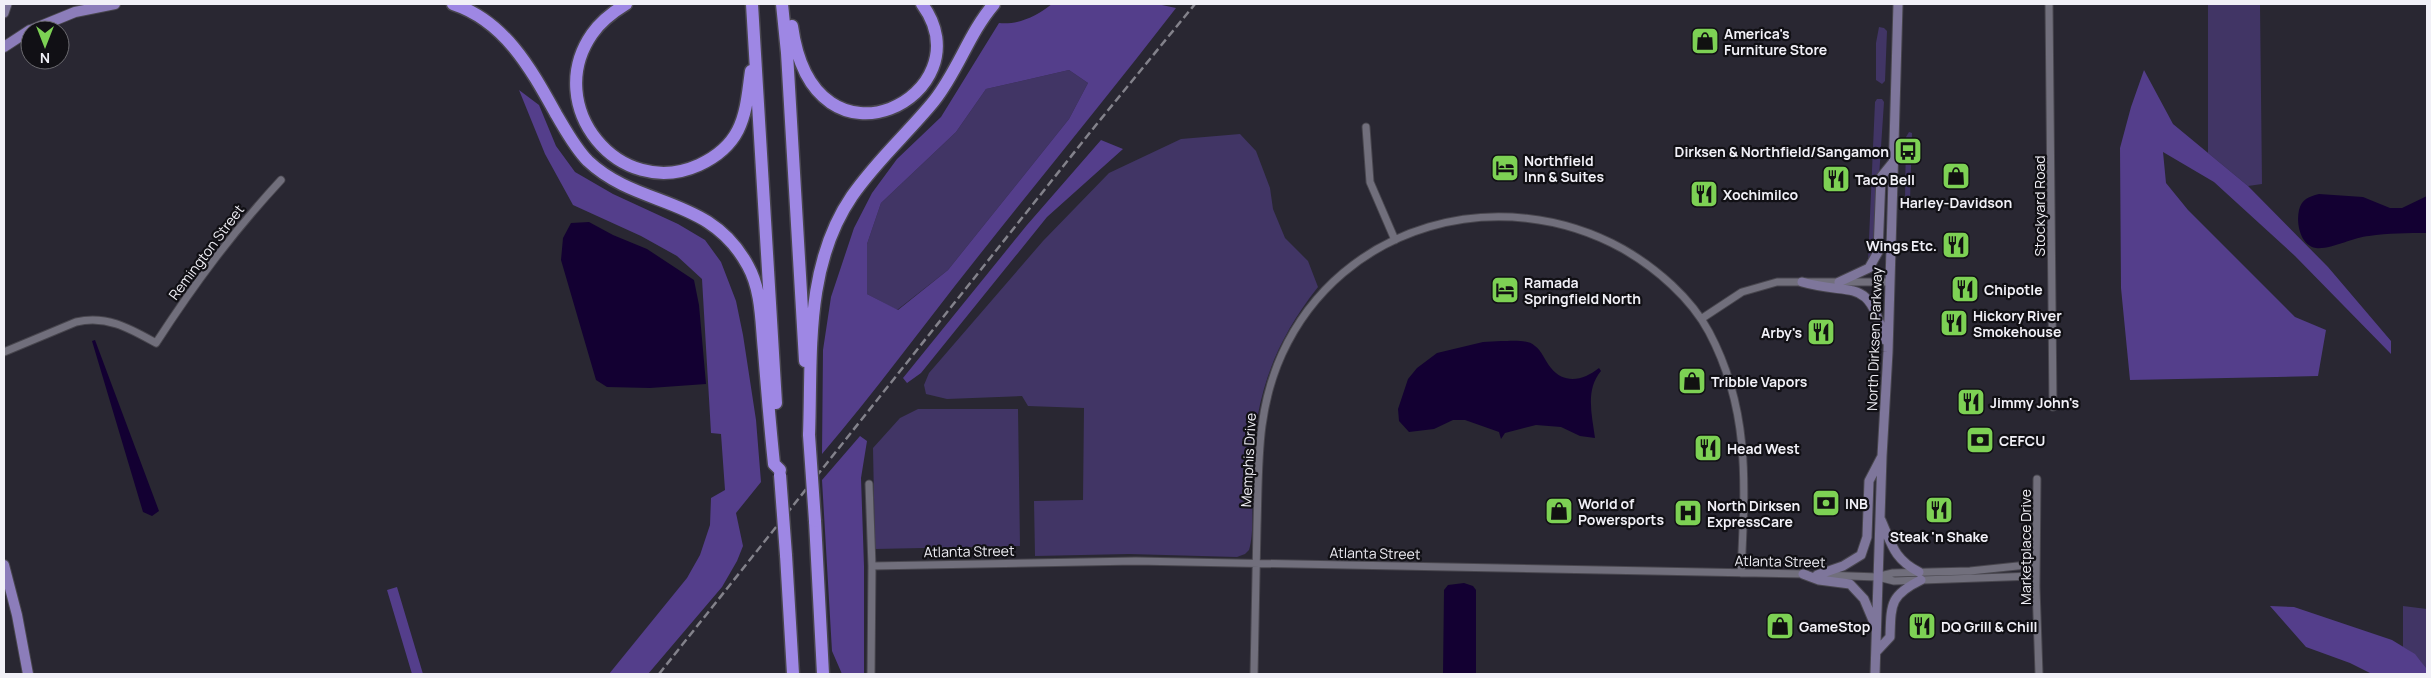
<svg xmlns="http://www.w3.org/2000/svg" width="2431" height="678" viewBox="0 0 2431 678" font-family="Manrope,sans-serif">
	<rect width="100%" height="100%" fill="#292732"/>
	<!-- green -->
	<path fill="#413565" d="M2208 4H2260L2262 184 2248 186 2208 153Z
		M1879 27 1884 28 1887 31 1885 81 1882 84 1876 80V43Z
		M1069 70 1088 83 1069 119 948 270 897 310 867 294V244L881 203 956 132 986 89Z
		M1877 99H1882L1884 102 1874 252 1868 262 1875 102Z
		M1909 132 1912 133 1910 201 1905 199 1906 137Z
		M1240 134 1256 151 1270 188 1273 209 1285 238 1308 261 1318 287C1272 345 1254 400 1252 474 1251 494 1255 532 1249 550L1245 554 1237 557 1129 554 1035 556 1034 501 1083 500 1084 408 1028 406 1022 396 947 399 926 394 924 385 929 373 1043 241 1109 173 1181 139Z
		M918 409H1018L1020 546 875 549 873 448 900 418Z
		M2403 606 2427 609V674C2423 662 2416 654 2403 647Z"/>
	<!-- forest -->
	<path fill="#543e8b" fill-rule="evenodd" d="M1052 4 1095 5 1157 4 1176 8C1110 94 1040 178 973 263 922 327 875 392 822 454L823 350 831 297 854 228 872 193 897 159 941 117 999 23C1019 25 1037 16 1052 4ZM1069 70 1088 83 1069 119 948 270 898 310 867 294V244L881 203 956 132 986 89Z
		M2144 70 2173 124 2248 186 2328 267 2391 341V354L2295 256 2214 182 2163 152 2166 183 2188 210 2295 317 2326 330 2318 376 2130 380 2121 288 2120 148 2131 107Z
		M519 90 539 105 556 146 575 172 613 194 678 224 705 240 721 262 736 301 743 335 756 420 761 482 736 513 743 546 737 561 722 587 648 674H609L687 578 700 555 710 525 711 498 725 490 721 434 711 433 702 279 677 256 641 236 573 205 545 154Z
		M1101 140 1123 149 1047 217 921 373 907 383 903 378 1027 225Z
		M860 436 867 441 861 478 864 566V674H842L832 651 822 480Z
		M397 587 423 674H412L387 590Z
		M2270 606 2294 607 2392 640 2415 654 2426 668V674H2372L2350 663 2306 647Z"/>
	<!-- water -->
	<path fill="#130032" d="M2319 194 2363 197 2390 208H2402L2427 196V233C2408 233 2388 233 2369 236 2354 237 2330 250 2316 248 2300 245 2296 223 2299 210 2302 199 2308 197 2319 194Z
		M589 222 613 235 647 249 694 280 699 305 706 384 650 388 607 387 596 380 561 260 563 238 571 223Z
		M95 340 159 511 152 516 143 512 92 341Z
		M1501 341C1511 341 1528 339 1535 346 1542 351 1545 361 1551 368 1565 385 1584 380 1599 368L1601 371C1585 390 1592 415 1595 438L1580 436 1561 427 1536 425 1505 433 1501 439 1499 432 1465 420H1453L1434 429 1409 432 1399 421 1398 409 1408 379 1417 368 1437 353 1483 342Z
		M1464 583 1473 586 1476 590V674H1443L1444 590 1448 585Z"/>
	<g fill="none" stroke-linecap="round" stroke-linejoin="round">
		<defs>
			<path id="street" d="M2049 4 2053 407
				M1366 127 1370 182 1395 240
				M1701 319 1742 292 1777 282H1890
				M4 352 76 322C107 315 129 328 156 343 195 283 232 233 281 180
				M2037 479 2036 587 2039 674
				M869 484 872 566 871 674
				M872 566 1136 561 1806 574
				M1822 575 1878 577 1894 581 2036 576
				M1880 576 1893 573 1970 571 2036 564
				M1254 674C1255 625 1256 575 1257 526 1259 465 1256 411 1282 354 1342 223 1500 181 1623 249 1656 268 1691 298 1709 332 1751 411 1745 487 1741 573"/>
			<path id="secondary" d="M4 13 7 4
				M1802 282C1854 297 1867 274 1885 340
				M1839 282 1869 268 1878 252 1881 177 1894 161
				M1881 520C1892 545 1894 559 1919 572
				M1803 574 1819 580 1850 584 1864 599 1875 625
				M1817 575 1843 566 1861 555 1867 537 1869 481 1881 458
				M1876 652 1890 637C1891 604 1890 595 1921 580
				M1875 674 1882 456 1888 352 1898 4"/>
			<path id="primary" d="M31 30 75 12 115 4
				M4 47 30 30
				M4 565 17 615 28 674"/>
			<path id="highway" d="M453 4C505 21 531 69 556 114 565 129 575 148 588 161 639 209 710 195 748 266 762 291 761 323 764 351 767 389 770 426 774 464L780 470
				M626 4C613 12 601 21 592 34 542 106 619 201 699 165 714 158 730 146 738 130 747 112 748 91 751 71
				M752 4 776 403
				M782 4 787 53 805 361
				M792 26C814 186 988 94 922 4
				M809 435C812 354 804 266 852 196 876 161 908 133 934 101 958 71 969 33 994 4
				M815 521 823 674
				M786 555 793 674"/>
		</defs>
		<!-- street casing -->
		<use href="#street" stroke="#48464e" stroke-width="9"/>
		<!-- secondary casing -->
		<use href="#secondary" stroke="#48464e" stroke-width="11"/>
		<!-- primary casing -->
		<use href="#primary" stroke="#48464e" stroke-width="12"/>
		<!-- highway casing -->
		<use href="#highway" stroke="#48464e" stroke-width="15"/>
		<!-- street -->
		<use href="#street" stroke="#716f7c" stroke-width="7"/>
		<!-- secondary -->
		<use href="#secondary" stroke="#7e769b" stroke-width="9"/>
		<!-- primary -->
		<use href="#primary" stroke="#8c7dba" stroke-width="10"/>
		<!-- highway -->
		<use href="#highway" stroke="#9e87e4" stroke-width="12"/>
		<!-- rail -->
		<path stroke="#83828b" stroke-width="2.5" stroke-dasharray="8 4" stroke-linecap="butt" d="M659 674 1096 125 1195 4"/>
		<defs>
			<path id="highway-bridge" d="M809 435 815 521
				M780 475 786 555"/>
		</defs>
		<!-- highway-bridge casing -->
		<use href="#highway-bridge" stroke="#48464e" stroke-width="15" stroke-linecap="butt"/>
		<!-- highway-bridge -->
		<use href="#highway-bridge" stroke="#9e87e4" stroke-width="12"/>
	</g>
	<!-- icons -->
	<defs>
		<symbol id="shop-square" viewBox="-11 -11 22 22"><rect x="-9" y="-9" width="18" height="18" rx="4" fill="#7dd154" stroke="#111015"/><path d="M-5-2.5h2.3a2.7 3.5 0 0 1 5.4 0H5L5.5 6h-11ZM-1.5-2.5h3a1.5 2.3 0 0 0-3 0Z" fill="#111"/></symbol>
		<symbol id="bus-square" viewBox="-11 -11 22 22"><rect x="-9" y="-9" width="18" height="18" rx="4" fill="#7dd154" stroke="#111015"/><path d="M-5-6H5V4H4V6H2V4H-2V6H-4V4H-5ZM-3.5-4V0h7V-4ZM-3.5 1.2v1.5H-2V1.2ZM2 1.2v1.5H3.5V1.2Z" fill="#111"/></symbol>
		<symbol id="hotel-square" viewBox="-11 -11 22 22"><rect x="-9" y="-9" width="18" height="18" rx="4" fill="#7dd154" stroke="#111015"/><path d="M-6-4.5h1.5V1H6V5H4.5V3h-9V5H-6ZM-4 0a1.8 1.8 0 1 1 3.6 0ZM.5 0V-2.5h3Q6-2.5 6 0Z" fill="#111"/></symbol>
		<symbol id="restaurant-square" viewBox="-11 -11 22 22"><rect x="-9" y="-9" width="18" height="18" rx="4" fill="#7dd154" stroke="#111015"/><path d="M-5-6h1v4h1v-4h1v4h1v-4h1v5L-1.5 .5V6h-2V.5L-5-1ZM5-6V6H3V1.5H1.5Q1.5-4 5-6Z" fill="#111"/></symbol>
		<symbol id="bank-square" viewBox="-11 -11 22 22"><rect x="-9" y="-9" width="18" height="18" rx="4" fill="#7dd154" stroke="#111015"/><path d="M-6-4H6V4H-6ZM0-2.3a2.3 2.3 0 1 0 0 4.6a2.3 2.3 0 1 0 0-4.6Z" fill="#111"/></symbol>
		<symbol id="hospital-square" viewBox="-11 -11 22 22"><rect x="-9" y="-9" width="18" height="18" rx="4" fill="#7dd154" stroke="#111015"/><path d="M-5-5h3v3.5h4V-5h3V5h-3V1.5h-4V5h-3Z" fill="#111"/></symbol>
	</defs>
	<g fill-rule="evenodd">
		<use href="#shop-square" x="1689" y="25" width="32" height="32"/>
		<use href="#bus-square" x="1892" y="135" width="32" height="32"/>
		<use href="#hotel-square" x="1489" y="152" width="32" height="32"/>
		<use href="#shop-square" x="1940" y="160" width="32" height="32"/>
		<use href="#restaurant-square" x="1820" y="163" width="32" height="32"/>
		<use href="#restaurant-square" x="1688" y="178" width="32" height="32"/>
		<use href="#restaurant-square" x="1940" y="229" width="32" height="32"/>
		<use href="#restaurant-square" x="1949" y="273" width="32" height="32"/>
		<use href="#hotel-square" x="1489" y="274" width="32" height="32"/>
		<use href="#restaurant-square" x="1938" y="307" width="32" height="32"/>
		<use href="#restaurant-square" x="1805" y="316" width="32" height="32"/>
		<use href="#shop-square" x="1676" y="365" width="32" height="32"/>
		<use href="#restaurant-square" x="1955" y="386" width="32" height="32"/>
		<use href="#bank-square" x="1964" y="424" width="32" height="32"/>
		<use href="#restaurant-square" x="1692" y="432" width="32" height="32"/>
		<use href="#bank-square" x="1810" y="487" width="32" height="32"/>
		<use href="#restaurant-square" x="1923" y="494" width="32" height="32"/>
		<use href="#shop-square" x="1543" y="495" width="32" height="32"/>
		<use href="#hospital-square" x="1672" y="497" width="32" height="32"/>
		<use href="#shop-square" x="1764" y="610" width="32" height="32"/>
		<use href="#restaurant-square" x="1906" y="610" width="32" height="32"/>
	</g>
	<g text-anchor="middle" dominant-baseline="central" stroke-width="4.5" stroke-linejoin="round" paint-order="stroke">
		<!-- poi labels -->
		<g font-size="14" font-weight="bold" fill="#f1f0f7" stroke="#111015" text-anchor="start">
			<text x="1724" y="33">America's<tspan x="1724" dy="16">Furniture Store</tspan></text>
			<text x="1889" y="151" text-anchor="end">Dirksen &amp; Northfield/Sangamon</text>
			<text x="1524" y="160">Northfield<tspan x="1524" dy="16">Inn &amp; Suites</tspan></text>
			<text x="1855" y="179">Taco Bell</text>
			<text x="1723" y="194">Xochimilco</text>
			<text x="1956" y="202" text-anchor="middle">Harley-Davidson</text>
			<text x="1937" y="245" text-anchor="end">Wings Etc.</text>
			<text x="1524" y="282">Ramada<tspan x="1524" dy="16">Springfield North</tspan></text>
			<text x="1984" y="289">Chipotle</text>
			<text x="1973" y="315">Hickory River<tspan x="1973" dy="16">Smokehouse</tspan></text>
			<text x="1802" y="332" text-anchor="end">Arby's</text>
			<text x="1711" y="381">Tribble Vapors</text>
			<text x="1990" y="402">Jimmy John's</text>
			<text x="1999" y="440">CEFCU</text>
			<text x="1727" y="448">Head West</text>
			<text x="1578" y="503">World of<tspan x="1578" dy="16">Powersports</tspan></text>
			<text x="1845" y="503">INB</text>
			<text x="1707" y="505">North Dirksen<tspan x="1707" dy="16">ExpressCare</tspan></text>
			<text x="1939" y="536" text-anchor="middle">Steak 'n Shake</text>
			<text x="1799" y="626">GameStop</text>
			<text x="1941" y="626">DQ Grill &amp; Chill</text>
		</g>
		<!-- street labels -->
		<g font-size="14" fill="#f1f0f7" stroke="#111015">
			<text transform="translate(2039 206) rotate(-90)">Stockyard Road</text>
			<text transform="translate(206 252) rotate(-53)">Remington Street</text>
			<text transform="translate(1874 339) rotate(-88)">North Dirksen Parkway</text>
			<text transform="translate(1248 460) rotate(-87)">Memphis Drive</text>
			<text transform="translate(2025 547) rotate(-90)">Marketplace Drive</text>
			<text transform="translate(969 551) rotate(-1)">Atlanta Street</text>
			<text transform="translate(1375 553) rotate(1)">Atlanta Street</text>
			<text transform="translate(1780 561) rotate(1)">Atlanta Street</text>
		</g>
	</g>
	<!-- border -->
	<rect width="2431" height="678" fill="none" stroke="#f1f0f7" stroke-width="10"/>
	<!-- north arrow -->
	<g transform="translate(45 45) rotate(180)"><circle r="24" fill="#111015" stroke="#6b6a6f"/>
	<path d="M0-4L9 19L0 12L-9 19Z" fill="#7dd154"/>
	<text y="-8" font-size="14" font-weight="bold" text-anchor="middle" fill="#f1f0f7">N</text>
	</g>
</svg>
